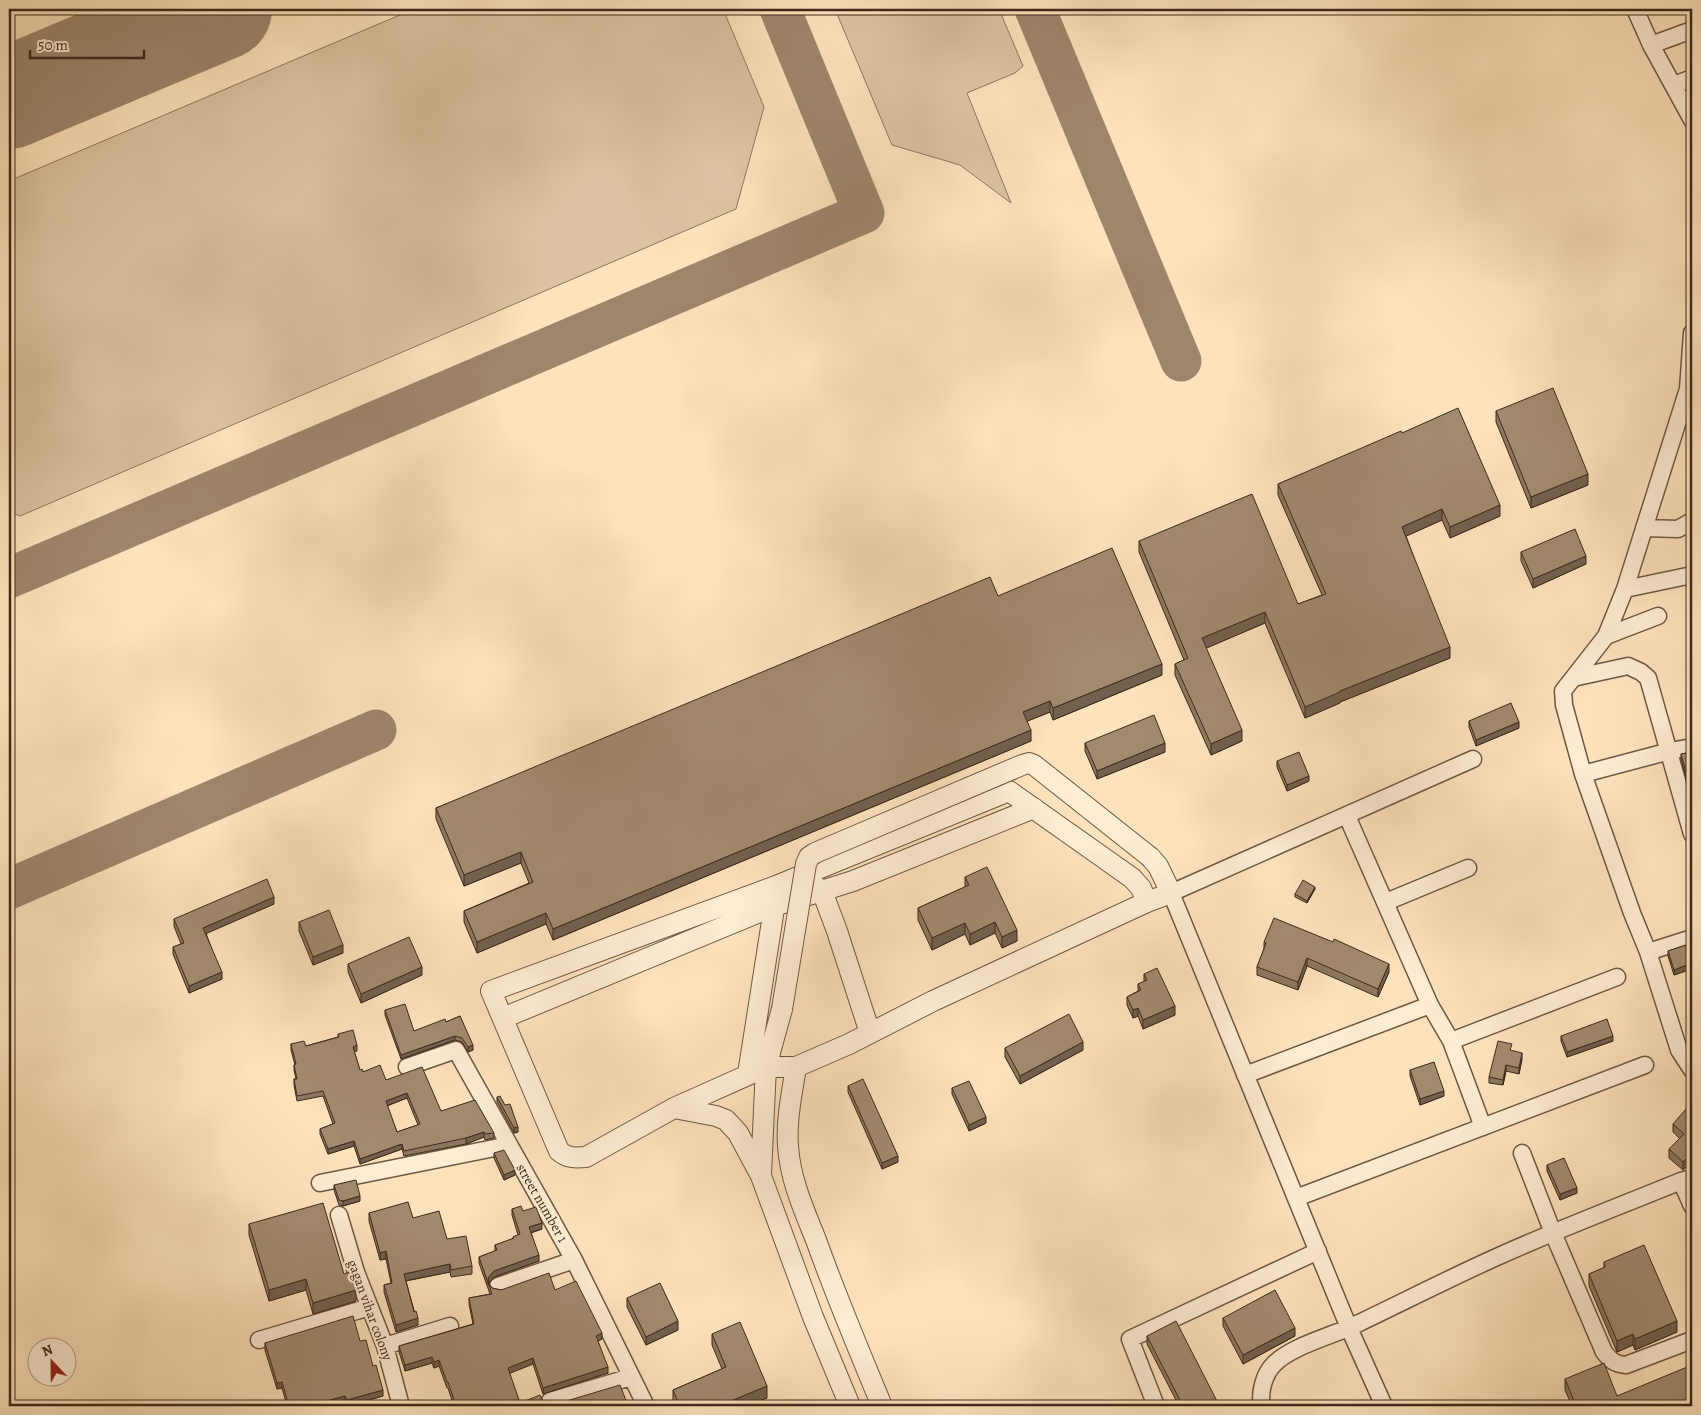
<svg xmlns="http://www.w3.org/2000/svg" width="1701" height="1415" viewBox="0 0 1701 1415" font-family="Alegreya,serif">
	<rect width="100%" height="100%" fill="#fee2bc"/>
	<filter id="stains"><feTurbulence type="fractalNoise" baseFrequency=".004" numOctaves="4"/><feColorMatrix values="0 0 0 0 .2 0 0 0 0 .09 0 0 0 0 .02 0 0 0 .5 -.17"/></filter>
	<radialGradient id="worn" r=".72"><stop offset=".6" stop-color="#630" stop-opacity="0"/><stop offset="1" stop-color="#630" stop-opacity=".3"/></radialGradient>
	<!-- green -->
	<path fill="#ddc3a1" stroke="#8e765e" d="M414 9H723L764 107 736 209 20 516 9 512V181Z
		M835 9H999L1023 66 1015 73 967 93 1011 203 960 165 892 145Z"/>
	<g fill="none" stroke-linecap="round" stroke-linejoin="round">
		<!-- taxiway -->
		<path stroke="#9e866c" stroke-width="41" d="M1035 9 1181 361
			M9 578 864 213 780 9
			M9 889 376 730"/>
		<!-- runway -->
		<path stroke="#9e866c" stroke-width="102" d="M9 98 221 9"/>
		<defs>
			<path id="minor" d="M1635 9 1651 45 1692 120
				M1651 45 1692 30
				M1674 85 1692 78
				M1692 333 1688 389 1625 589 1606 636 1563 691 1564 705 1583 774 1632 913 1648 952 1679 1050 1692 1070
				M1644 528 1678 529 1692 521
				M1625 589 1692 575
				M1606 636 1658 616
				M1573 678 1628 666 1641 672 1648 678 1692 834
				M1583 774 1670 751 1692 747
				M1347 816 1430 1005 1451 1041 1483 1127
				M1386 902 1468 868
				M1648 952 1692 938
				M1451 1041 1617 977
				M407 1067 456 1050 574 1260 646 1406
				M1245 1075 1430 1005
				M1522 1153 1553 1233 1604 1352C1611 1361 1615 1364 1626 1365L1692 1340
				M1681 1181 1692 1206
				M320 1183 509 1145
				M1296 1198 1645 1065
				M339 1215 356 1272 385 1346 401 1406
				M498 1286 574 1260
				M259 1340 370 1307
				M385 1346 450 1326
				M550 1401 631 1377
				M1156 1406 1130 1339 1318 1251
				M1262 1406C1259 1393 1264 1374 1274 1364 1293 1345 1333 1336 1359 1323 1405 1301 1452 1277 1499 1256 1559 1229 1620 1206 1681 1181L1692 1178
				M1384 1406 1349 1328 1171 893 1473 759"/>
			<path id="tertiary" d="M812 886H815L822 891 837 931 870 1033
				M1147 902 1141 888 1132 878 1009 791 776 886 491 991 559 1151C567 1158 575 1158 586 1157L674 1108 766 1067H796L849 1044 933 1001 1147 902 1171 893 1158 866 1150 857
				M503 1018 774 906 853 881 1034 808
				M796 1067C792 1093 786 1120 788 1146 790 1179 804 1210 816 1240 836 1296 859 1351 882 1406
				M748 1074 776 896
				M674 1108 716 1116 726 1120 738 1133 761 1176 813 1317 850 1406
				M761 1174 766 1067 782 1009"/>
		</defs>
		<!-- minor casing -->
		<use href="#minor" stroke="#6e5843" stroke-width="19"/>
		<!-- tertiary casing -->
		<use href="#tertiary" stroke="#6e5843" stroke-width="22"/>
		<!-- minor -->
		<use href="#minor" stroke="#feecd3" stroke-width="16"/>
		<!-- tertiary -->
		<use href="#tertiary" stroke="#feecd3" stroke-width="20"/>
		<defs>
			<path id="tertiary-bridge" d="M782 1009 806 864 809 857 815 853 1022 765 1029 763 1034 765 1150 857"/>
		</defs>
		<!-- tertiary-bridge casing -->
		<use href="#tertiary-bridge" stroke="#6e5843" stroke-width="22" stroke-linecap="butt"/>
		<!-- tertiary-bridge -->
		<use href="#tertiary-bridge" stroke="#feecd3" stroke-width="20"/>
	</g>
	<!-- wall -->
	<path fill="#8b775f" stroke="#3e2a1b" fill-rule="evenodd" d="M1496 411 1588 485 1531 508 1496 422Z
		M1402 433 1500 516 1450 538 1442 520 1406 536 1450 658 1340 702V703L1305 718 1265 623 1206 648 1242 741 1211 755 1175 675V664L1184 660 1139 552V541L1298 604 1322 595 1278 495V484Z
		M1521 552 1586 564 1533 588 1521 561Z
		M998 596 1162 675 1053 720 1050 712 1027 721 1031 741 553 940 546 924 477 953 464 922V911L529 883 521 863 464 886 436 819V808Z
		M1469 721 1519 728 1476 746 1469 727Z
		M1085 743 1165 752 1097 779 1085 751Z
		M1692 752V799L1681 759V754Z
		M1277 761 1309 781 1287 791 1277 767Z
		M965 877 1017 941 1002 948 995 933 970 945 965 934 932 950 918 920V908L965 887Z
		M1315 889 1307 903 1295 897V894Z
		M274 904 206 933 222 979 189 993 173 954V947L181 944 174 926V919Z
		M299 922 343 953 313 965 299 931Z
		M1264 942 1389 972 1378 997 1307 966 1298 990 1257 975V967L1264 949Z
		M1692 943V969L1674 975 1668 956V951Z
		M348 964 422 975 361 1003 348 972Z
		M1144 974 1175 1015 1143 1029 1138 1016 1133 1018 1127 1005V997L1138 991V984L1144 982Z
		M385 1010 414 1031 446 1022 460 1016 473 1050 468 1052 462 1042 455 1040 401 1059 385 1015Z
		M338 1034 357 1051H354L360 1070 386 1080 441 1111 494 1133V1138L485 1140 484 1137 466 1144 404 1156 402 1149 360 1164 354 1146 328 1154 320 1134V1129L333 1124 323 1096 297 1101 294 1085V1079H296L294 1070V1065H295L291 1050V1044L306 1046 338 1037ZM407 1098 418 1125 397 1132 387 1106Z
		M1561 1036 1613 1041 1567 1057 1561 1041Z
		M1005 1048 1083 1050 1020 1084 1005 1057Z
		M1511 1051 1522 1059 1519 1074 1506 1071 1503 1085 1489 1083V1077Z
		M1410 1070 1444 1096 1420 1105 1410 1076Z
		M848 1086 898 1162 882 1169 848 1092Z
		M952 1088 986 1123 969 1131 952 1094Z
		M497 1097 505 1105 518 1132 514 1133 497 1102Z
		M1692 1115V1161L1683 1170 1669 1158V1149L1680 1139 1673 1132V1124Z
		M494 1153 515 1175 504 1180 494 1158Z
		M1547 1165 1577 1193 1560 1200 1547 1171Z
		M334 1185 360 1201 343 1206 339 1205 334 1190Z
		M512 1209 523 1211 542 1229 531 1233 539 1261 494 1277 489 1283 492 1288 501 1290H555L602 1339 598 1341 608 1373 543 1394 533 1364 509 1373 520 1403H544L553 1405 627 1403 636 1406H454L448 1388H447L439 1366 434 1368 432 1363 405 1371 399 1352V1346L473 1324 469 1304V1298L490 1294 479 1263V1257L495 1251V1245L513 1239V1237L518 1235 512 1215Z
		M369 1213 413 1218 447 1239 472 1266V1274L451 1277 450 1272 406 1281 418 1325 396 1332 384 1292V1285L391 1283 386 1259 380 1260 369 1221Z
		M249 1224 344 1274 356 1301 313 1314 306 1290 269 1301 249 1235Z
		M1604 1262 1677 1332 1635 1350 1633 1345 1617 1352 1589 1286V1274L1604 1268Z
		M627 1298 678 1330 646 1345 627 1307Z
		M1223 1318 1295 1336 1243 1364 1223 1326Z
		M712 1334 767 1398 746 1406H675L673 1401V1390L722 1369 712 1345Z
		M1147 1336 1219 1406H1179L1147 1344Z
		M360 1341 373 1366 383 1396 348 1406H347L345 1402 330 1406H287L282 1388 277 1389 265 1350V1343Z
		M1565 1379 1617 1396 1692 1406H1572L1565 1390Z"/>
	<!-- shaded-wall -->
	<path fill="#71614e" stroke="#3e2a1b" d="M1588 474V485L1531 508V497Z
		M1500 505V516L1450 538V527Z
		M1442 509V520L1402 538V527Z
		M1586 556V564L1533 588V579Z
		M1265 612V623L1202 650V638Z
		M1450 647V658L1340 702V703L1305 718V707L1340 691Z
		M1162 664V675L1053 720V708Z
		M1050 701V712L1023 723V712Z
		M1519 722V728L1476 746V740Z
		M1031 730V741L553 940V929Z
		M1242 730V741L1211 755V744Z
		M1165 743V752L1097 779V771Z
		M1309 776V781L1287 791V785Z
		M521 852V863L464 886V875Z
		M1315 887V889L1307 903V901Z
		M274 897V904L203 935V928Z
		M546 913V924L477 953V942Z
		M995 922V933L970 945V934Z
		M965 923V934L932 950V938Z
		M1017 930V941L1002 948V937Z
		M343 945V953L313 965V957Z
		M1307 958V966L1298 990V982Z
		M1692 963V969L1674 975V970Z
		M1389 964V972L1378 997V989Z
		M422 967V975L361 1003V994Z
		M222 972V979L189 993V986Z
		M1175 1006V1015L1143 1029V1020Z
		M1138 1008V1016L1133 1018V1010Z
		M455 1036V1040L401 1059V1055Z
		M1613 1036V1041L1567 1057V1052Z
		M1083 1042V1050L1020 1084V1076Z
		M357 1045V1051L353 1052V1047Z
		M473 1045V1050L468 1052V1047Z
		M1522 1053V1059L1519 1074V1068Z
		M1506 1065V1071L1503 1085V1080Z
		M1444 1091V1096L1420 1105V1099Z
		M407 1093V1098L386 1106V1101Z
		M986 1117V1123L969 1131V1125Z
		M518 1127V1132L514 1133V1128Z
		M484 1132V1137L466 1144V1138Z
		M354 1141V1146L328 1154V1149Z
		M402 1144V1149L360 1164V1159Z
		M1692 1153V1161L1683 1170V1162Z
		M898 1156V1162L882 1169V1163Z
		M515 1170V1175L504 1180V1175Z
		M1577 1188V1193L1560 1200V1194Z
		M360 1196V1201L343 1206V1201Z
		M542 1223V1229L529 1233V1227Z
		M386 1251V1259L380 1260V1253Z
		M539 1255V1261L494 1277 488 1284V1278L494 1271Z
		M450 1264V1272L404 1281V1274Z
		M306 1279V1290L269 1301V1290Z
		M356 1290V1301L313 1314V1303Z
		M418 1318V1325L396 1332V1325Z
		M678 1321V1330L646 1345V1337Z
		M1677 1321V1332L1635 1350V1339Z
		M1295 1328V1336L1243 1364V1355Z
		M602 1333V1339L596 1342V1336Z
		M1633 1334V1345L1617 1352V1341Z
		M432 1357V1363L405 1371V1365Z
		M533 1358V1364L508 1374V1368Z
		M439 1360V1366L434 1368V1362Z
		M608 1367V1373L543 1394V1388Z
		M282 1382V1388L277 1389V1383Z
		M767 1386V1398L746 1406H719Z
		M383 1390V1396L347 1406V1400Z
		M345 1396V1402L330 1406H308Z"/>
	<!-- building -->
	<path fill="#a28a6f" stroke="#3e2a1b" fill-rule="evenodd" d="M1553 388 1588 474 1531 497 1496 411Z
		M1458 408 1500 505 1450 527 1442 509 1402 527 1450 647 1340 691V692L1305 707 1265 612 1202 638 1242 730 1211 744 1175 664 1188 658 1139 541 1252 494 1298 604 1326 594 1278 484 1401 431 1402 433Z
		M1575 529 1586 556 1533 579 1521 552Z
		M1112 548 1162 664 1053 708 1050 701 1023 712 1031 730 553 929 546 913 477 942 464 911 533 882 521 852 464 875 436 808 990 577 998 596Z
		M1511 703 1519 722 1476 740 1469 721Z
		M1154 715 1165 743 1097 771 1085 743Z
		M1299 752 1309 776 1287 785 1277 761Z
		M1692 752V794L1681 754Z
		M987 867 1017 930 1002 937 995 922 970 934 965 923 932 938 918 908 969 885 965 877Z
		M267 879 274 897 203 928 222 972 189 986 173 947 184 943 174 919Z
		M1303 880 1315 887 1307 901 1295 894Z
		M329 910 343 945 313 957 299 922Z
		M1274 918 1333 942 1334 939 1389 964 1378 989 1307 958 1298 982 1257 967 1266 943 1264 942Z
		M409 937 422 967 361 994 348 964Z
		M1692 943V963L1674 970 1668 951Z
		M1157 968 1175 1006 1143 1020 1138 1008 1133 1010 1127 997 1141 990 1138 984 1147 980 1144 974Z
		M405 1004 414 1031 445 1019 446 1022 460 1016 473 1045 468 1047 462 1038 455 1036 401 1055 385 1010Z
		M1069 1014 1083 1042 1020 1076 1005 1048Z
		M1607 1019 1613 1036 1567 1052 1561 1036Z
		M353 1030 357 1045 353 1047 360 1070 362 1069 363 1072 380 1065 386 1080 422 1067 441 1111 475 1100 494 1133 485 1134 484 1132 466 1138 404 1151 402 1144 360 1159 354 1141 328 1149 320 1129 335 1123 323 1091 297 1096 294 1079H297L294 1065 296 1064 291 1044 304 1041 306 1046 339 1037 338 1034ZM407 1093 420 1124 397 1132 386 1101Z
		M1498 1041 1512 1044 1510 1050 1522 1053 1519 1068 1506 1065 1503 1080 1489 1077Z
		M1434 1062 1444 1091 1420 1099 1410 1070Z
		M863 1079 898 1156 882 1163 848 1086Z
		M969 1081 986 1117 969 1125 952 1088Z
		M500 1096 505 1105 510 1104 518 1127 514 1128 497 1097Z
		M1686 1109 1692 1115V1153L1683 1162 1669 1149 1684 1134 1673 1124Z
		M504 1150 515 1170 504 1175 494 1153Z
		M1564 1158 1577 1188 1560 1194 1547 1165Z
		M356 1180 360 1196 343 1201 339 1200 334 1185Z
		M408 1202 413 1218 439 1211 447 1239 466 1236 472 1266 451 1270 450 1264 404 1274 414 1312 416 1311 418 1318 396 1325 384 1285 392 1283 386 1251 380 1253 369 1213Z
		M323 1203 344 1274 349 1272 356 1290 313 1303 306 1279 269 1290 249 1224Z
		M521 1206 523 1211 536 1207 542 1223 529 1227 539 1255 494 1271 488 1278 489 1284 492 1288 501 1290 549 1273 555 1290 576 1281 602 1333 596 1336 608 1367 543 1388 533 1358 508 1368 520 1403 540 1395 544 1403 553 1405 620 1385 627 1403 634 1401 636 1406H456L448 1382H447L439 1360 434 1362 432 1357 405 1365 399 1346 474 1324 469 1298 492 1294 479 1257 497 1250 495 1245 514 1238 513 1237 520 1234 512 1209Z
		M1644 1245 1677 1321 1635 1339 1633 1334 1617 1341 1589 1274 1605 1267 1604 1262Z
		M660 1283 678 1321 646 1337 627 1298Z
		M1275 1290 1295 1328 1243 1355 1223 1318Z
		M353 1316 360 1341 366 1340 373 1366 376 1365 383 1390 347 1400 345 1396 308 1406H289L282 1382 277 1383 265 1343Z
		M1176 1321 1219 1405 1217 1406H1183L1147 1336Z
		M740 1322 767 1386 719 1406H680L673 1390 726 1367 712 1334Z
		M1604 1363 1617 1396 1692 1365V1406H1576L1565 1379Z"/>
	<g text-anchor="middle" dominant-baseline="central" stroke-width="4.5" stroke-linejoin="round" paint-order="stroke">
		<!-- street labels -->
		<g font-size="14" fill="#3e2a1b" stroke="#feecd3">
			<text transform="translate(542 1203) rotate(60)">street number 1</text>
			<text transform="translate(370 1310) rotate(70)">gagan vihar colony</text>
		</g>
	</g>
	<!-- margin -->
	<rect width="1701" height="1415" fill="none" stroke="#fee2bc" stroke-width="30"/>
	<rect x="10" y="10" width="1681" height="1395" fill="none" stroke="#3e2a1b" stroke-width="2.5"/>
	<rect x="15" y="15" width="1671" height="1385" fill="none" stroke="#3e2a1b"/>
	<!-- north arrow -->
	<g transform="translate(52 1362) rotate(338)"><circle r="24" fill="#feecd3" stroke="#b19e89"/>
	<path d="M0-4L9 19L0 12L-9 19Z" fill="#8f2418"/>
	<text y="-8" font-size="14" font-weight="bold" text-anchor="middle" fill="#3e2a1b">N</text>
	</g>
	<!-- scale -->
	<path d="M30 50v8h114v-8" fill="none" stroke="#3e2a1b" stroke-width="2.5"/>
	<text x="38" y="50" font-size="15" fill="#3e2a1b" stroke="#feecd3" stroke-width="4" paint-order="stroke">50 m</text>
	<rect width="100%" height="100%" filter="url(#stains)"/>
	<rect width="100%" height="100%" fill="url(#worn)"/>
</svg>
